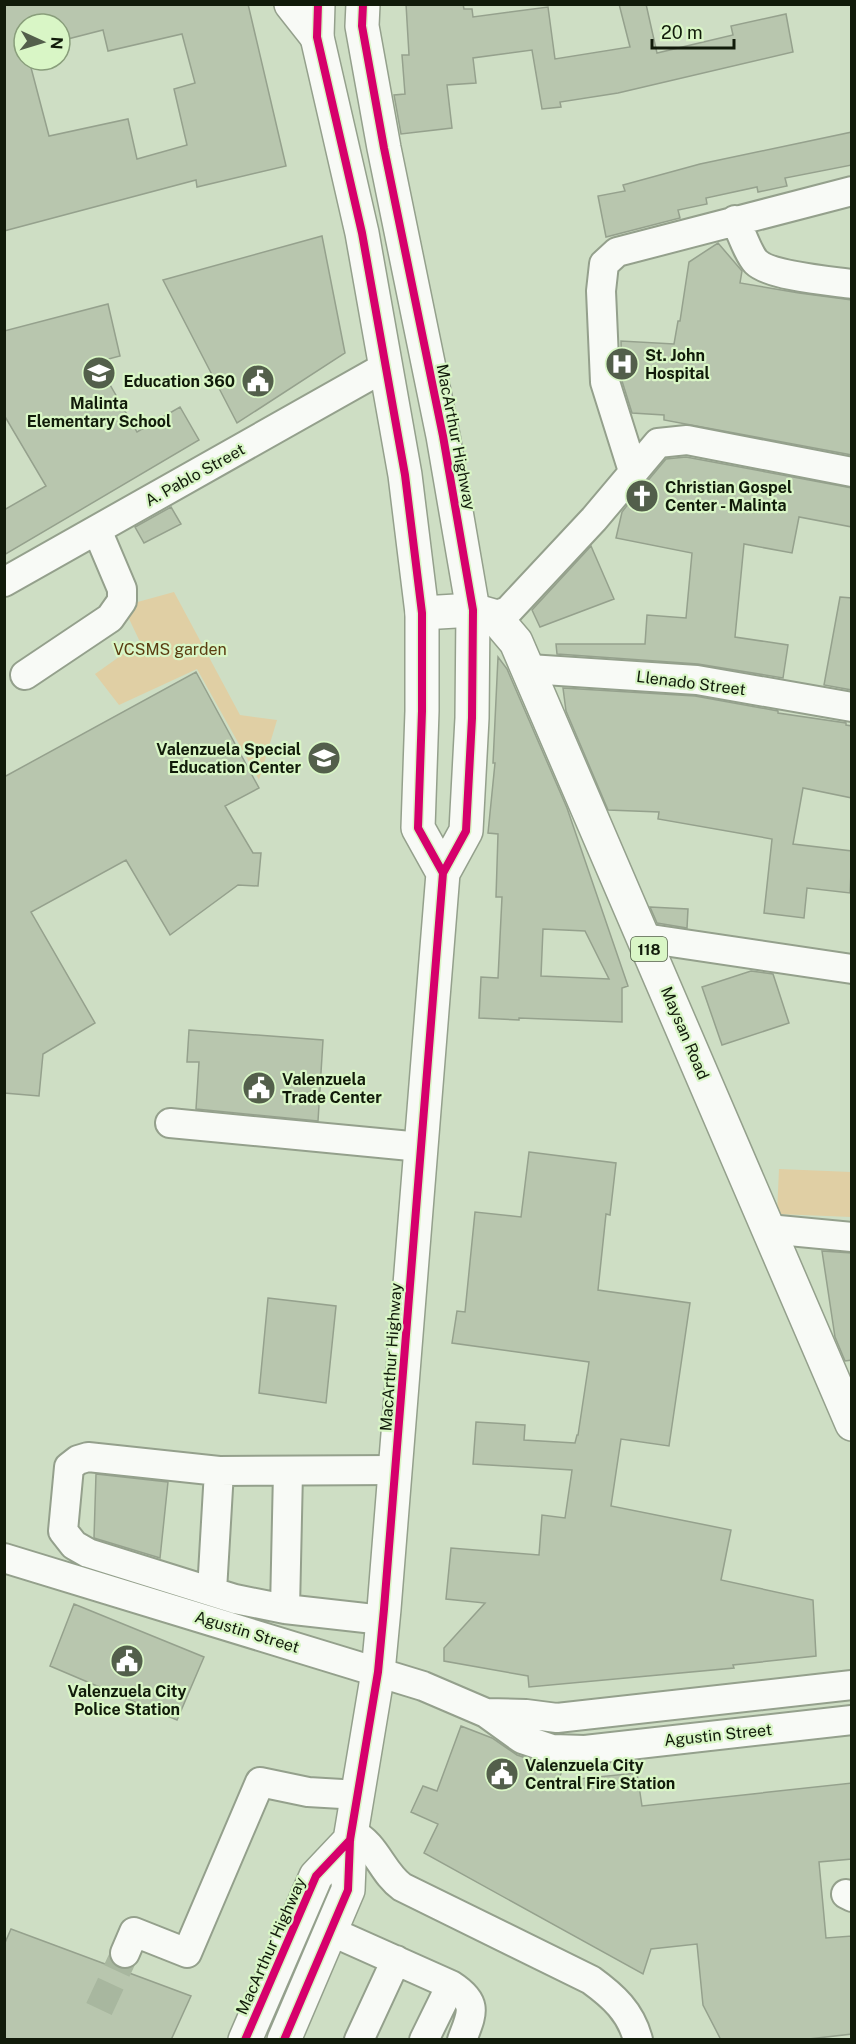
<svg xmlns="http://www.w3.org/2000/svg" width="856" height="2044" viewBox="0 0 856 2044" font-family="'Public Sans',sans-serif">
	<rect width="100%" height="100%" fill="#cedec4"/>
	<!-- green -->
	<path fill="#e0cfa4" d="M174 592 240 715 277 720 259 780 197 669 119 705 95 674 140 642 123 606Z
		M779 1169 851 1172V1217L777 1214Z"/>
	<!-- building -->
	<path fill="#b8c6ae" stroke="#95a18d" stroke-width="1.5" fill-rule="evenodd" d="M4 4H248L286 166 197 187 196 180 4 231ZM24 24H60V41L103 30 108 51 182 34 195 83 174 89 187 145 137 159 128 119 49 136 29 60H24Z
		M406 4H463L464 9H472L473 17 548 7 555 59 630 47 619 4H646L657 53 733 35 731 26 786 14 793 52 618 93 560 102 561 107 542 109 532 50 473 58 476 83 447 85 452 128 401 134 394 95 405 94 402 55H409Z
		M852 132V165L785 178 787 186 758 192 757 187 706 198 707 204 678 210 680 218 606 237 598 196 625 191 623 185 700 164Z
		M322 236 345 353 237 423 163 280Z
		M718 243 742 271 740 283 799 293 852 300V455L664 420V415L632 413 622 381 621 341 674 344 678 321H680L689 262Z
		M108 304 120 356 97 362 137 432 180 407 199 440 4 555V510L46 486 4 415V331Z
		M686 457 852 488V527L799 517 792 553 744 544 735 637 788 645 783 678 698 664 557 654 556 644H645L647 615 686 618 692 553 616 538 622 512 632 499 641 501 645 484 666 459Z
		M171 507 181 524 144 543 135 527Z
		M591 546 614 599 540 627 532 610Z
		M840 597 852 598V690L824 685Z
		M498 657 507 669 567 808 628 986 622 988V1022L519 1018V1020L479 1018 481 977 498 978 502 897H496L498 834 488 833 495 763H493ZM543 929 585 931 609 979 541 976Z
		M196 672 259 788 225 806 253 853H261L258 886 238 885 170 935 126 860 31 912 95 1023 43 1054 39 1096 4 1093V777Z
		M563 688 695 696 778 711V713L846 723V725L852 726V798L803 788 793 844 852 851 850 893 807 888 804 918 764 913 772 839 658 819 659 812 608 810 566 711Z
		M650 907 688 909 687 928 657 923Z
		M751 971 773 974 789 1023 722 1045 702 987Z
		M189 1030 323 1040 318 1121 196 1109 199 1062H187Z
		M529 1152 616 1163 610 1215 606 1214 598 1290 690 1303 669 1446 621 1439 611 1506 731 1530 721 1580 813 1600 816 1656 733 1665 734 1668 529 1687 528 1676 444 1661V1648L485 1603 446 1599 451 1548 539 1555 542 1515 565 1518 572 1470 473 1464 476 1422 525 1425 524 1440 575 1443 577 1435H578L589 1362 452 1343 457 1311 465 1312 475 1212 521 1217Z
		M822 1251 852 1253V1360L845 1361 835 1337Z
		M268 1298 336 1306 326 1403 259 1393Z
		M96 1474 168 1482 160 1558 94 1538Z
		M74 1604 204 1657 177 1720 50 1666Z
		M461 1726 492 1738 517 1755 547 1765 564 1766 558 1781 637 1773 642 1806 852 1783V1859L819 1862 826 1938 852 1936V2034L800 2040H721L703 2005 697 1944 651 1949 643 1974 424 1853 438 1824 411 1812 423 1786 437 1791Z
		M11 1929 191 1996 171 2040H4V1945Z"/>
	<g fill="none" stroke-linecap="round" stroke-linejoin="round">
		<!-- minor-tunnel -->
		<path stroke="#a8b79f" stroke-width="28" stroke-dasharray="28 14" stroke-linecap="butt" d="M99 2009 125 1953"/>
		<defs>
			<path id="minor" d="M735 220C741 231 748 254 756 262 770 276 831 281 852 284
				M633 471 605 382 601 291 604 264 617 252 852 191
				M4 582 385 367
				M494 616 508 611 594 519 658 443 687 440 852 472
				M529 669 697 680 852 707
				M25 675 110 618 122 601V589L97 530
				M644 938 852 969
				M170 1123 421 1147
				M768 1229 852 1237
				M4 1558 423 1686 486 1713 522 1739 552 1749 585 1750 852 1720
				M212 1591 219 1471
				M285 1609 288 1472
				M383 1620 285 1609 235 1599 88 1553 74 1545 63 1531 69 1467 78 1460 88 1457 219 1471 395 1470
				M486 1713 526 1714 557 1718 852 1685
				M352 1833C376 1844 382 1873 402 1887L591 1980C613 1996 631 2012 638 2040
				M846 1894 852 1897
				M330 1931 451 1985C479 2003 472 2013 462 2040
				M125 1953 134 1932 187 1953 260 1782 308 1792 359 1795
				M359 2040 396 1960
				M424 2040 451 1985"/>
			<path id="major" d="M291 4 317 37
				M422 613 473 610 494 616 516 642 852 1424"/>
			<path id="highway" d="M318 4 317 37 362 233 405 475 422 613V711L418 828 443 873
				M245 2040 316 1876 350 1840
				M284 2040 348 1890 350 1840 378 1672 384 1609 443 873 466 831 472 718 473 610 443 436 384 148 362 26 363 4"/>
		</defs>
		<!-- minor casing -->
		<use href="#minor" stroke="#94a08c" stroke-width="32"/>
		<!-- major casing -->
		<use href="#major" stroke="#94a08c" stroke-width="36"/>
		<!-- highway casing -->
		<use href="#highway" stroke="#94a08c" stroke-width="36"/>
		<!-- minor -->
		<use href="#minor" stroke="#f8faf6" stroke-width="28"/>
		<!-- major -->
		<use href="#major" stroke="#f8faf6" stroke-width="33"/>
		<!-- highway -->
		<use href="#highway" stroke="#f8faf6" stroke-width="33"/>
		<defs>
			<path id="cycleway" d="M318 4 317 37 362 233 405 475 422 613V711L418 828 443 873
				M245 2040 316 1876 350 1840
				M284 2040 348 1890 350 1840 378 1672 384 1609 443 873 466 831 472 718 473 610 443 436 384 148 362 26 363 4"/>
		</defs>
		<!-- cycleway casing -->
		<use href="#cycleway" stroke="#d9f6c6" stroke-width="11"/>
		<!-- cycleway -->
		<use href="#cycleway" stroke="#d6006c" stroke-width="8"/>
	</g>
	<!-- icons -->
	<defs>
		<symbol id="hospital-disc" viewBox="-11 -11 22 22"><circle r="9.5" fill="#535f4b" stroke="#d9f6c6"/><path d="M-5-5h3v3.5h4V-5h3V5h-3V1.5h-4V5h-3Z" fill="#fff"/></symbol>
		<symbol id="school-disc" viewBox="-11 -11 22 22"><circle r="9.5" fill="#535f4b" stroke="#d9f6c6"/><path d="M0-5L7-2L0 1L-7-2ZM-4 1L0 2.5L4 1V4Q0 6-4 4Z" fill="#fff"/></symbol>
		<symbol id="civic-disc" viewBox="-11 -11 22 22"><circle r="9.5" fill="#535f4b" stroke="#d9f6c6"/><path d="M-.6-6.5H3V-4.5H.6V-3L4-1V1h2V6H-6V1h2V-1L-.6-3ZM-1.2 2.5V6h2.4V2.5Z" fill="#fff"/></symbol>
		<symbol id="church-disc" viewBox="-11 -11 22 22"><circle r="9.5" fill="#535f4b" stroke="#d9f6c6"/><path d="M-1.2-6h2.4v3.5h3.3v2.4h-3.3V6h-2.4V-.1h-3.3v-2.4h3.3Z" fill="#fff"/></symbol>
	</defs>
	<g fill-rule="evenodd">
		<use href="#hospital-disc" x="603" y="345" width="38" height="38"/>
		<use href="#school-disc" x="80" y="354" width="38" height="38"/>
		<use href="#civic-disc" x="239" y="362" width="38" height="38"/>
		<use href="#church-disc" x="623" y="477" width="38" height="38"/>
		<use href="#school-disc" x="305" y="739" width="38" height="38"/>
		<use href="#civic-disc" x="240" y="1069" width="38" height="38"/>
		<use href="#civic-disc" x="108" y="1642" width="38" height="38"/>
		<use href="#civic-disc" x="483" y="1755" width="38" height="38"/>
	</g>
	<g text-anchor="middle" dominant-baseline="central" stroke-width="4.5" stroke-linejoin="round" paint-order="stroke">
		<!-- shield labels -->
		<rect fill="#d9f6c6" stroke="#4d5d42" stroke-width="1.5" x="631" y="937" width="36" height="24" rx="4.5"/>
		<g font-size="15" font-weight="bold" fill="#111b0a">
			<text x="649" y="949">118</text>
		</g>
		<!-- poi labels -->
		<g font-size="16" font-weight="bold" fill="#111b0a" stroke="#d9f6c6" text-anchor="start">
			<text x="645" y="355">St. John<tspan x="645" dy="18">Hospital</tspan></text>
			<text x="235" y="381" text-anchor="end">Education 360</text>
			<text x="99" y="403" text-anchor="middle">Malinta<tspan x="99" dy="18">Elementary School</tspan></text>
			<text x="665" y="487">Christian Gospel<tspan x="665" dy="18">Center - Malinta</tspan></text>
			<text x="301" y="749" text-anchor="end">Valenzuela Special<tspan x="301" dy="18">Education Center</tspan></text>
			<text x="282" y="1079">Valenzuela<tspan x="282" dy="18">Trade Center</tspan></text>
			<text x="127" y="1691" text-anchor="middle">Valenzuela City<tspan x="127" dy="18">Police Station</tspan></text>
			<text x="525" y="1765">Valenzuela City<tspan x="525" dy="18">Central Fire Station</tspan></text>
		</g>
		<!-- street labels -->
		<g font-size="16" fill="#111b0a" stroke="#d9f6c6">
			<text transform="translate(456 437) rotate(79)">MacArthur Highway</text>
			<text transform="translate(195 475) rotate(-29)">A. Pablo Street</text>
			<text transform="translate(691 683) rotate(7)">Llenado Street</text>
			<text transform="translate(685 1033) rotate(67)">Maysan Road</text>
			<text transform="translate(391 1357) rotate(-86)">MacArthur Highway</text>
			<text transform="translate(247 1632) rotate(17)">Agustin Street</text>
			<text transform="translate(718 1735) rotate(-6)">Agustin Street</text>
			<text transform="translate(271 1946) rotate(-66)">MacArthur Highway</text>
		</g>
		<!-- park labels -->
		<g font-size="16" fill="#5a3c10" stroke="#d9f6c6">
			<text x="170" y="649">VCSMS garden</text>
		</g>
	</g>
	<!-- border -->
	<rect width="856" height="2044" fill="none" stroke="#111b0a" stroke-width="12"/>
	<!-- north arrow -->
	<g transform="translate(42 42) rotate(94)"><circle r="28" fill="#d9f6c6" stroke="#899e7b" stroke-width="1.5"/>
	<path d="M0-4.5L10 22L0 15L-10 22Z" fill="#535f4b"/>
	<text y="-9" font-size="16" font-weight="bold" text-anchor="middle" fill="#111b0a">N</text>
	</g>
	<!-- scale -->
	<path d="M652 39v9h82v-9" fill="none" stroke="#111b0a" stroke-width="3"/>
	<text x="661" y="39" font-size="18" fill="#111b0a" stroke="#d9f6c6" stroke-width="4.5" paint-order="stroke">20 m</text>
</svg>
